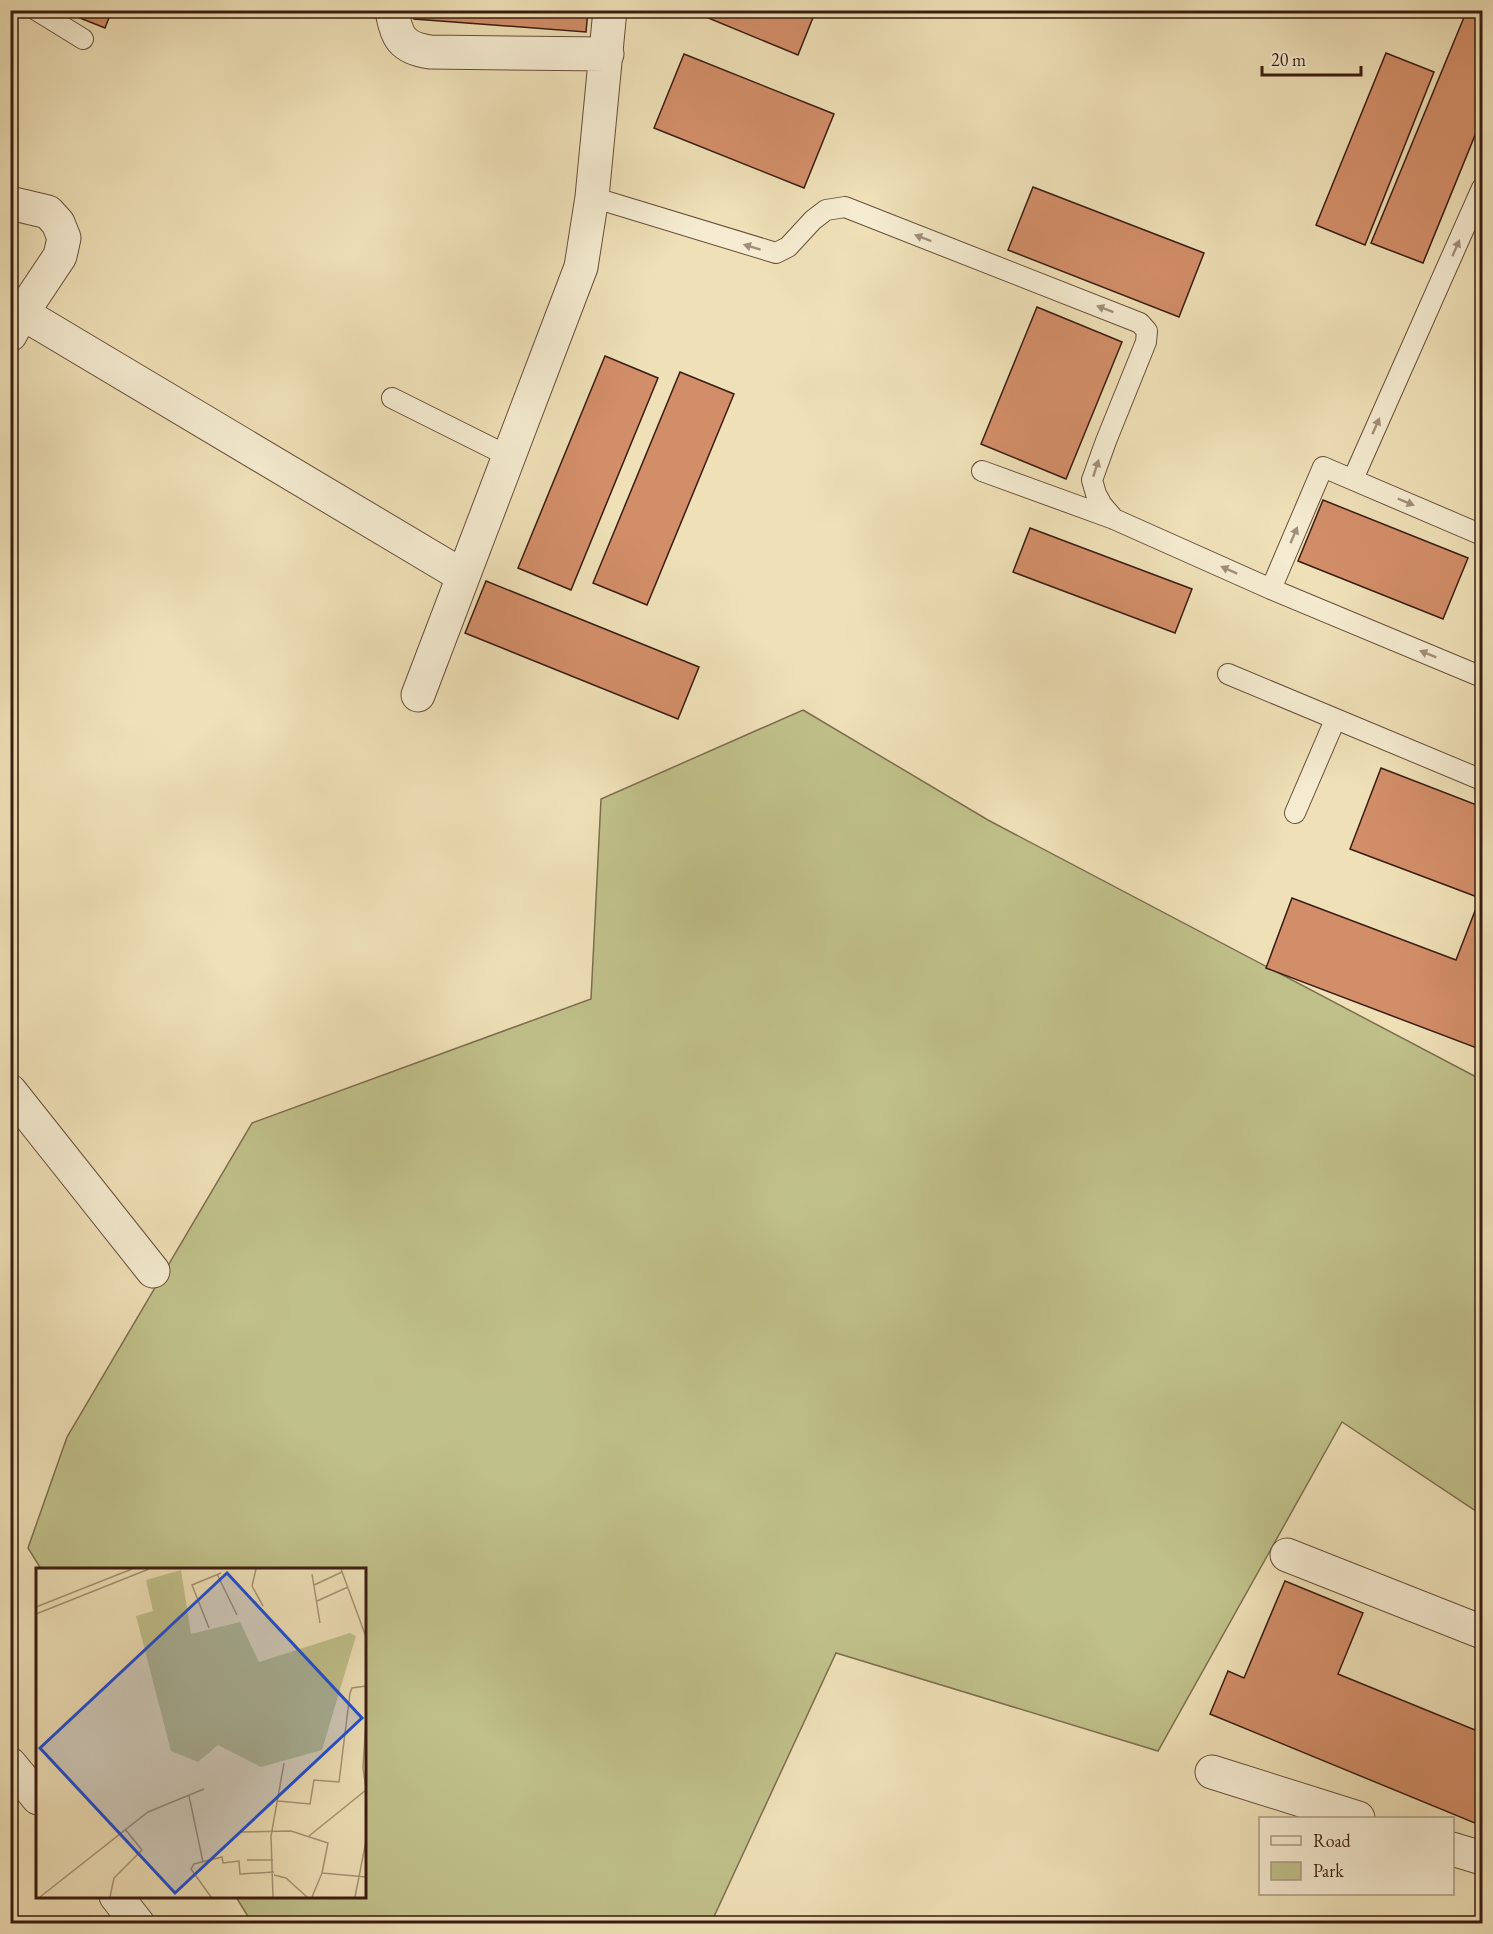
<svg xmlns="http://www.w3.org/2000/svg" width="1493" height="1934" viewBox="0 0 1493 1934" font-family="'EB Garamond',serif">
	<rect width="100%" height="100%" fill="#efe0b7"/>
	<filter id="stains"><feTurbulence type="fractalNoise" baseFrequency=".00333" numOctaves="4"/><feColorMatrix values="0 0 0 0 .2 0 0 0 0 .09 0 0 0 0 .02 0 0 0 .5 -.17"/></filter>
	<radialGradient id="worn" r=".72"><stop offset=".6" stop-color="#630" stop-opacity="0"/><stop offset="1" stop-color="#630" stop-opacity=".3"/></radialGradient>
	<!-- green -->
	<path fill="#c0c08a" stroke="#7d6e4e" stroke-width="1.5" d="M803 710 988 820 1482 1080V1515L1342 1422 1158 1751 836 1653 711 1923H252L236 1897 364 1896V1570L41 1569 28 1548 67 1437 252 1123 591 999 601 799Z"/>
	<!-- building -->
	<path fill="#d28e69" stroke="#3a1d11" stroke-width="1.5" d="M60 10H112L105 28Z
		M414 10H588L586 32 414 19Z
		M689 10H816L798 55Z
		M1467 10H1482V118L1423 263 1371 243Z
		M1386 53 1434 72 1365 245 1316 225Z
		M684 54 834 114 804 188 654 128Z
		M1033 187 1204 253 1179 317 1008 250Z
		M1037 307 1122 342 1066 479 981 444Z
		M605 356 658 378 571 590 518 568Z
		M680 372 734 394 647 605 593 583Z
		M1323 500 1468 558 1443 619 1298 561Z
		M1030 528 1192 589 1175 633 1013 572Z
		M486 581 699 667 678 719 465 633Z
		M1381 768 1482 807V1050L1266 968 1292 898 1456 960 1480 898 1350 849Z
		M1285 1581 1363 1613 1338 1674 1475 1730 1482 1713V1826L1210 1714 1228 1671 1244 1678Z"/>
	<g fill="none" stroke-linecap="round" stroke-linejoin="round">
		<defs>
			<path id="lane" d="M36 10 83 39
				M592 197 776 253 788 247 813 220 826 210 845 207 1140 323 1147 331 1146 342 1106 441 1092 480 1096 494 1102 505 1114 519
				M392 398 508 456
				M982 471 1114 519 1271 589 1482 677
				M1353 479 1482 188
				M1271 589 1323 467 1482 535
				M1228 674 1482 780
				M1295 813 1335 720"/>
			<path id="street" d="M392 10C396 37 402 48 430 52L607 54
				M10 203 48 212 58 223 64 238 60 256 22 313 10 335
				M22 313 463 576
				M418 695 581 267 592 197 610 10
				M10 1091 153 1271
				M1287 1555 1482 1632
				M10 1764 38 1798
				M1212 1772 1358 1818
				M1452 1849 1482 1858
				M116 1896 138 1924"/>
		</defs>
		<!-- lane casing -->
		<use href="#lane" stroke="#674e3a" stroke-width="22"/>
		<!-- street casing -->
		<use href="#street" stroke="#674e3a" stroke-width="35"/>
		<!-- lane -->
		<use href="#lane" stroke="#f5ebd0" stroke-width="20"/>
		<!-- street -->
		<use href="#street" stroke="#f5ebd0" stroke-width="33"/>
	</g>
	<!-- one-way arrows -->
	<defs><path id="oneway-solid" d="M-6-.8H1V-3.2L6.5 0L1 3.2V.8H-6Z" transform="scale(1.5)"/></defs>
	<g fill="#a18e7a">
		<use href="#oneway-solid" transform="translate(923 238) rotate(-159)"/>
		<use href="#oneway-solid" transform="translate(752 247) rotate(-163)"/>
		<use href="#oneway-solid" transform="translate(1456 248) rotate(-66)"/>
		<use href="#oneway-solid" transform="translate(1105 309) rotate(-159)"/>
		<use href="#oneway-solid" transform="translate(1376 426) rotate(-66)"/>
		<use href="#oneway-solid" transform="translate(1096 468) rotate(-72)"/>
		<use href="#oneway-solid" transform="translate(1406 502) rotate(23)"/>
		<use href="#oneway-solid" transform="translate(1294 535) rotate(-67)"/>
		<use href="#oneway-solid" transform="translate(1229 570) rotate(-156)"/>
		<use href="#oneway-solid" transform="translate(1428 654) rotate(-158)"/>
	</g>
	<!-- overview -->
	<g transform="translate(36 1568)">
		<rect width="330" height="330" fill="#efe0b7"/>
		<path d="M145 2 155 66 204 54 223 94 314 65 320 68 286 182 225 199 182 177 162 194 135 183 100 48 117 43 110 12Z" fill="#c0c08a"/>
		<path fill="none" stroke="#a79275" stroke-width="1.5" d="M220 1 216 18 227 38M305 1 330 69M181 6 201 47M276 6 284 55M278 17 306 4M281 33 312 19M0 39 96 1M0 46 113 1M173 60 156 17 185 5M330 151 327 200 330 221M153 228 167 294M242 233 274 236 278 212 303 214 314 125 316 120 330 118M203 264 255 263 292 275 286 305 276 329M273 268 330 222M211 292H237M286 305 330 309M238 307 250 310 271 329M4 329 112 244 168 221M74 329 78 310 106 282 89 261M175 329 155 301 158 296 186 289 187 295 203 293 204 306 238 304M237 329 235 268 248 195M319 329 330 273"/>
		<path fill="#1d4ed8" fill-opacity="0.15" stroke="#1d4ed8" stroke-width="3" d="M191 5 326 150 139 325 4 180Z"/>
		<rect width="330" height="330" fill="none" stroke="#3a1d11" stroke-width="3"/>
	</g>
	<!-- margin -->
	<rect width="1493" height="1934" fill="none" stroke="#efe0b7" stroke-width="36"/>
	<rect x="12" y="12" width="1469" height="1910" fill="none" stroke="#3a1d11" stroke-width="3"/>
	<rect x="18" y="18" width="1457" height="1898" fill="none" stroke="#3a1d11" stroke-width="1.5"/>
	<!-- legend -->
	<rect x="1259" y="1817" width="195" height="78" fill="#f5ebd0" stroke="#aa9984" stroke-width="1.5"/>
	<rect x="1271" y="1836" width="30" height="9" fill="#f5ebd0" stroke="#aa9984" stroke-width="1.5"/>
	<text x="1313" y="1847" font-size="18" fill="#3a1d11">Road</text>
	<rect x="1271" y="1862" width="30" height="18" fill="#c0c08a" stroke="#aa9984" stroke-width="1.5"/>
	<text x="1313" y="1877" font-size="18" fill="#3a1d11">Park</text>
	<!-- scale -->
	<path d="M1262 66v9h99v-9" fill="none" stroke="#3a1d11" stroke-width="3"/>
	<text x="1271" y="66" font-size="18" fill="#3a1d11" stroke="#f5ebd0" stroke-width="4.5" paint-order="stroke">20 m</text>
	<rect width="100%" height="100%" filter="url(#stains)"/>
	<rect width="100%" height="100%" fill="url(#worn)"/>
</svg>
